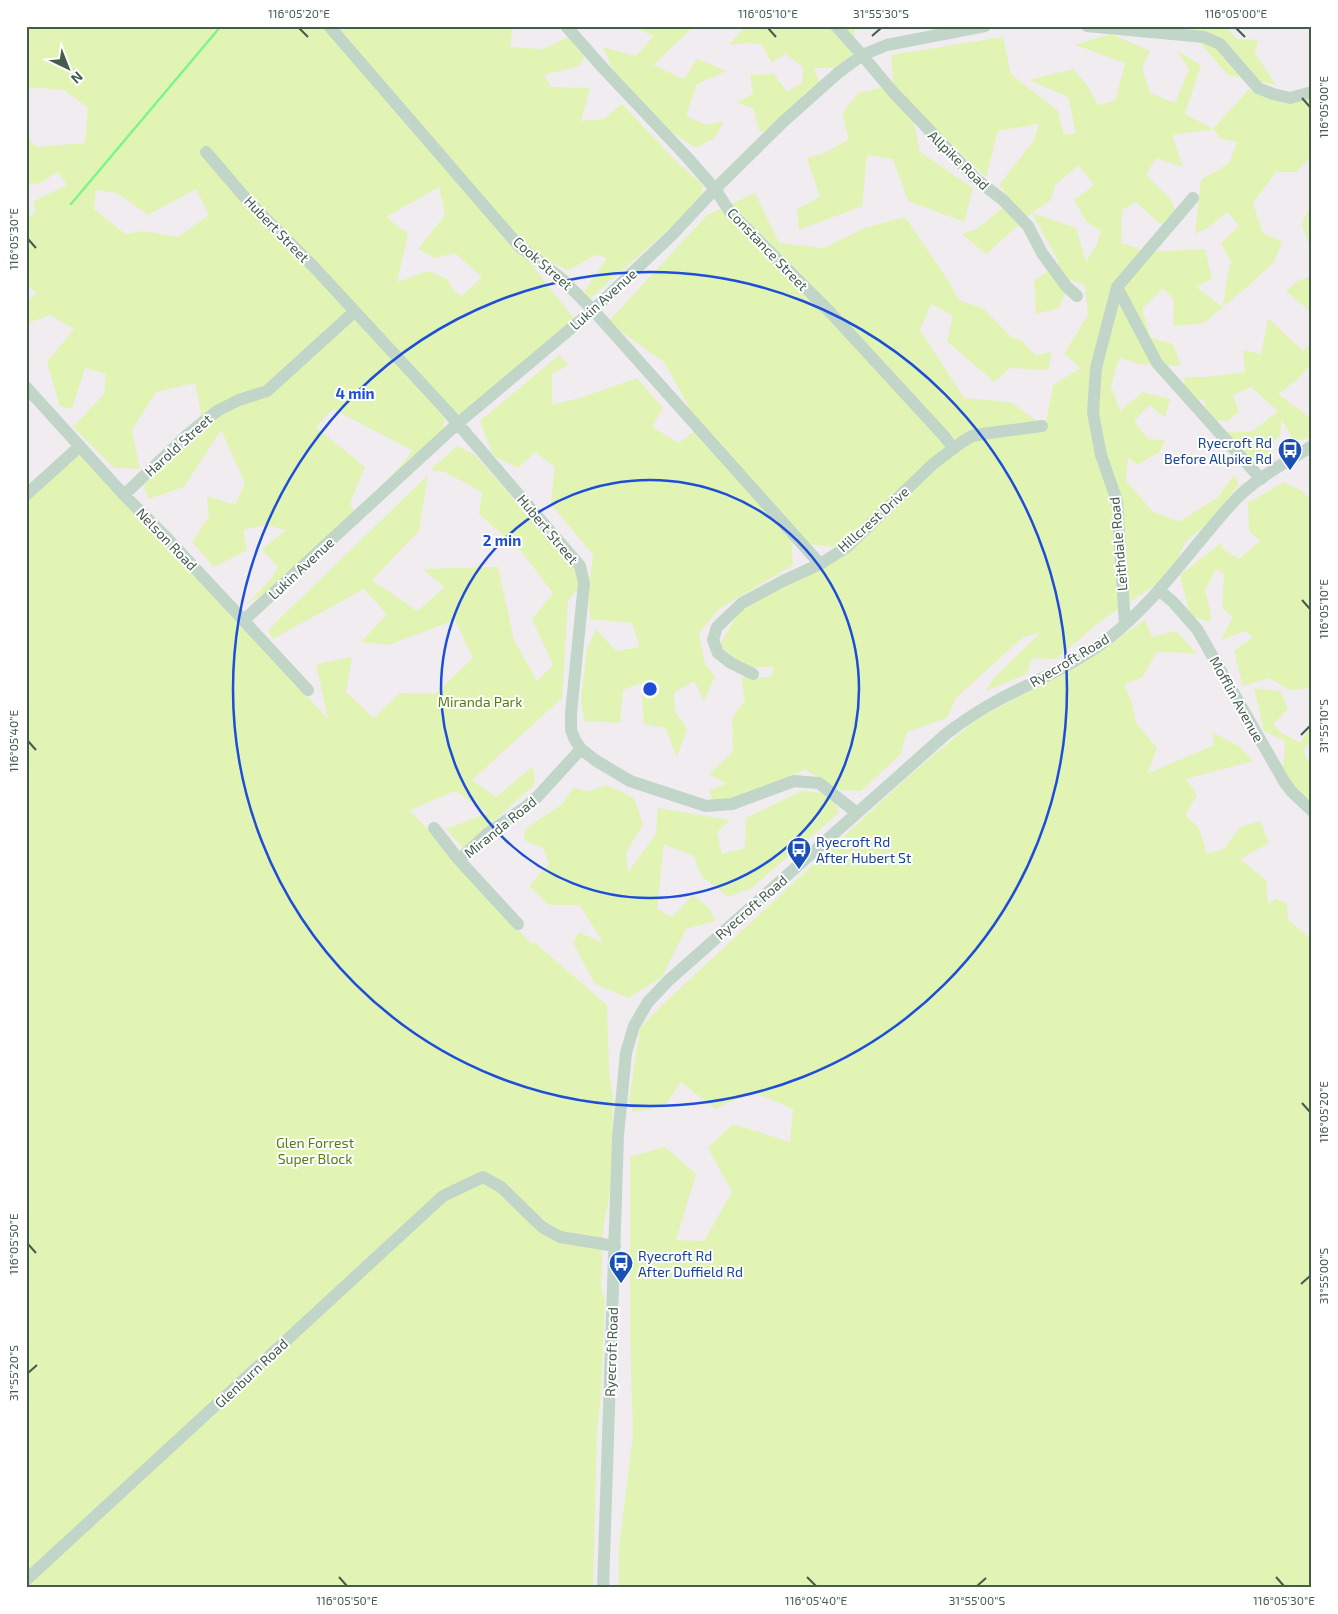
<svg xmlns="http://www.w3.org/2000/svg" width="1338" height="1614" viewBox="0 0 1338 1614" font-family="'Exo 2',sans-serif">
	<rect width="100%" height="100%" fill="#f0ecf0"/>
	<!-- green -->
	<path fill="#e2f4b4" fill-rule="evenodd" d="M26 26H513L510 47 543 49 573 35 590 44 580 66 544 75 551 87 590 88 581 121 604 119 622 104 677 162 703 185 700 202 584 304 585 290 607 258 595 255 569 270 520 250 576 321 464 418 446 408 442 438 377 492 413 451 333 409 316 427 365 467 350 503 357 518 277 588 248 603 271 579 278 567 262 549 286 530 265 525 243 530 247 550 214 567 192 542 209 516 207 496 235 505 245 483 221 430 184 487 148 499 144 485 189 441 201 412 195 383 156 392 132 430 140 469 114 468 73 427 104 394 106 374 85 368 72 409 60 406 47 362 74 329 50 315 26 324V303L37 292 26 286V220L35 213 34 201 67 185 58 172 40 183 26 185V137L37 147 85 143 88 108 64 90 26 87ZM439 187 445 215 418 249 435 258 455 253 482 277 462 296 453 290 447 279 428 271 397 282 408 234 386 217ZM196 189 209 215 178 237 143 231 125 234 94 209 96 190 117 193 148 215Z
		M631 26H698L690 30 653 65 684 79 697 59 727 71 697 84 686 116 706 125 724 121 714 138 696 148 656 122 618 82 603 47 636 56 654 36Z
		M742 26H854L855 52 836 68H814L820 84 769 130 760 132 753 108 736 103 753 94 750 75 774 74 787 92 802 83 803 67 785 54 771 63 762 44 746 43 729 45 743 29Z
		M1142 26H1225L1237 39 1258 40 1255 53 1276 85 1228 75 1189 30Z
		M1111 34 1150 51 1142 68 1150 93 1175 103 1189 69 1177 51 1201 65 1185 114 1213 129 1248 90 1284 103 1312 98V155L1297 172H1276L1253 203 1263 233 1282 242 1274 262 1247 287 1204 323 1173 326 1174 300 1163 288 1142 309 1151 338 1173 344 1181 366 1140 364 1119 358 1111 386 1120 411 1143 392 1170 399 1165 417 1149 405 1134 421 1148 439 1165 440 1160 451 1138 465 1128 458 1126 481 1153 512 1179 522 1217 498 1234 475 1239 484 1209 523 1186 541 1169 576 1102 620 1056 659 1032 658 1027 674 986 691 993 679 1040 633 1023 637 956 698 947 718 907 732 900 755 861 791 838 790 805 769 768 789 714 806 709 790 727 784 709 774 733 752 732 718 745 700 741 677H771L774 667H744L720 645 738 613 793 580 833 563 836 547 807 544 790 524 793 565 720 608 699 633 705 664 715 676 704 701 694 681 674 693 675 712 687 729 677 757 665 728 644 724 641 683 623 690 620 723 584 721 581 698 587 648 596 629 616 651 640 647 632 623 590 619 588 593 593 555 551 504 555 467 535 452 518 468 493 456 480 421 559 355 568 365 552 374V405L586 396 637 378 663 408 652 427 679 443 700 427 664 362 608 322 707 215 755 193 779 243 824 248 865 228 905 217 949 282 959 300 984 309 1011 337 1022 341 1035 355 1052 352 1048 370 1010 368 994 382 947 341 953 316 931 304 920 330 964 398 1011 402 1045 427 1053 385 1081 368 1064 354 1088 315 1085 285 1071 280 1059 308 1036 314 1034 281 1059 263 1032 213 986 254 962 234 977 229 1011 201 999 185 1034 140 1039 124 998 131 986 177 947 140 914 122 920 152 973 188 964 222 908 201 893 159 867 155 862 206 799 230 797 209 820 197 807 158 825 153 849 139 842 114 858 93 893 85 891 55 1003 37 1011 74 1058 111 1064 135 1076 133 1068 97 1029 80 1073 69 1087 85 1098 105 1115 101 1125 63 1075 45ZM1213 129 1220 138 1237 142 1229 163 1201 180 1195 234 1209 227 1227 212 1239 226 1221 243 1231 262 1227 277 1223 307 1196 287 1212 279 1205 249 1148 252 1121 243 1122 210 1136 202 1160 224 1178 222 1172 201 1146 175 1156 158 1183 167 1172 135ZM1079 165 1094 185 1074 200 1086 221 1101 231 1097 244 1086 262 1076 228 1032 213 1051 200 1055 185Z
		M1312 202V243L1309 245 1302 224Z
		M1312 275V316L1307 309 1286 291 1296 282Z
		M1268 318 1303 351 1312 341V363L1298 379 1278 394 1308 416 1312 417V437L1294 441 1282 420 1280 435 1270 445 1267 462 1250 460 1219 432H1251L1278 411 1251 387 1233 395 1239 412 1228 421 1209 420 1204 400 1182 398 1185 377H1207L1245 372 1243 350 1261 354Z
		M80 446 328 719 316 664 352 657 346 692 374 718 400 693 435 694 473 658 455 620 389 645 361 642 387 614 364 589 273 639 268 630 428 475 419 531 372 580 417 611 445 587 422 569 498 567 514 640 537 681 553 665 532 619 553 593 521 551 479 514 482 492 445 472 430 470 457 446 474 454 530 517 572 558 581 584 568 601 562 698 472 780 496 797 533 766 535 784 463 848 446 829 488 813 455 791 410 810 531 944 535 943 607 1005 609 1070 613 1099 610 1193 603 1228 601 1290 605 1299 601 1393 597 1432 593 1588H26V496Z
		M1284 482 1302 491 1312 501V688L1289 690 1269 678 1243 686 1234 651 1253 637 1245 631 1221 640 1233 617 1222 608 1224 574 1216 569 1205 590 1210 610 1211 622 1190 616 1180 575 1221 543 1223 549 1239 559 1260 541 1249 531 1248 503Z
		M1145 620 1152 637 1176 631 1196 653 1157 652 1142 677 1124 685 1132 703 1136 723 1157 748 1147 774 1214 745 1212 732 1240 747 1253 761 1186 779 1197 795 1185 815 1199 828 1207 854 1224 849 1240 827 1260 821 1269 843 1240 859 1266 880 1268 904 1276 899 1287 903 1288 920 1312 939V1588H619V1547L633 1434 630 1336V1157L665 1147 696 1174 676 1240 704 1241 732 1192 708 1148 733 1124 790 1142 793 1109 753 1092 715 1109 681 1082 665 1106 633 1112 629 1100 640 1028 662 1005 911 774 977 719 1053 678 1110 644Z
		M1254 688 1280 691 1288 709 1273 724 1282 733 1300 743 1312 724V737L1304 749 1306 759 1312 762V807L1295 799 1283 767 1285 741 1264 731Z
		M606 785 634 798 643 824 626 853 628 872 656 834 658 808 730 820 717 832 722 854 745 848 746 818 801 791 831 794 839 813 750 889 728 897 701 876 694 856 664 844 657 909 672 917 693 895 710 909 716 921 686 929 662 977 628 998 595 984 573 943 579 932 603 943 580 905H549L529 886 549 864 543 848 524 840 526 828 561 805 574 787 587 792Z"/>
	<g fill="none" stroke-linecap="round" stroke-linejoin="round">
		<!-- stream -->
		<path stroke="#7cf689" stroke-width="2.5" d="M71 204 221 26"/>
		<!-- minor -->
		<path stroke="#c1d6c9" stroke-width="12" d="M329 26 519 246 562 279 593 310 820 564
			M566 26 603 68 686 156 715 189 730 212 829 311 944 436 953 448
			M836 26 862 55 893 92 976 179 1003 200 1028 226 1042 253 1066 286 1077 296
			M1087 26 1204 37 1220 44 1258 88 1273 94 1290 98 1312 92
			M206 152 248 201 313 266 447 411 580 566 584 583 571 713V730L575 740 581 749 595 760 630 781 706 806 732 804 794 781 819 783 857 813
			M1117 287 1157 363 1261 479
			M26 387 124 495 167 538 308 690
			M26 495 80 446
			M124 495 187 435 217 411 239 400 267 391 354 312
			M1159 590 1173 602 1197 629 1285 783 1291 791 1312 811
			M244 620 457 424 593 310 673 234 715 189 784 121 838 73 862 55 887 45 985 26
			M1125 624 1117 501 1101 455 1093 413 1096 368 1117 287 1193 198
			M753 674 731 663 718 653 713 640 717 627 742 603 783 581 820 564 847 547 933 464 962 442 972 436 982 434 1042 426
			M434 828 459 860 518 924
			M459 860 487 834 527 806 538 796 581 749
			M26 1580 443 1196 483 1177 501 1187 542 1227 560 1237 615 1246
			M603 1588 618 1136 626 1053 634 1026 648 1002 669 980 703 950 946 734C963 721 981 709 1000 699 1037 680 1076 664 1109 638 1159 599 1194 544 1237 498 1258 477 1287 462 1312 446"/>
	</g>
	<!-- ticks -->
	<path fill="none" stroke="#435c4c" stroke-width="2" d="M299 28 308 37M768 28 776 37M1236 28 1245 37M872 36 881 28M1302 98 1310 107M28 239 36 248M1302 600 1310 609M1301 735 1310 726M28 741 36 750M1302 1103 1310 1112M28 1244 36 1253M1301 1284 1310 1276M28 1373 37 1365M339 1577 347 1586M807 1577 816 1586M1276 1577 1284 1586M977 1586 986 1578"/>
	<!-- distance rings -->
	<g fill="none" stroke="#1d4ed8" stroke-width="2.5">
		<circle cx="650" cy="689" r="209"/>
		<circle cx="650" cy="689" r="417"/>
	</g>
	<!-- icons -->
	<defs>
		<symbol id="bus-pin" viewBox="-11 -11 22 30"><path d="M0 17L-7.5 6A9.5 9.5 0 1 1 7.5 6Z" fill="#1a4fb4" stroke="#fff"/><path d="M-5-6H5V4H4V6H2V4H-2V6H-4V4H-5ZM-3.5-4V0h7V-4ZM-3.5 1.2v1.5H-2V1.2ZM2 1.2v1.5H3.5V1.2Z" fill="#fff"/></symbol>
	</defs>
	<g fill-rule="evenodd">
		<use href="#bus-pin" x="1276" y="436" width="28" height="38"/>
		<use href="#bus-pin" x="785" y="835" width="28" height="38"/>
		<use href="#bus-pin" x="607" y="1249" width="28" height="38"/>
	</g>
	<g text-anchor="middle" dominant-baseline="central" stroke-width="4" stroke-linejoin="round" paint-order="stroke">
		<!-- street labels -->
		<g font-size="14" fill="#435c4c" stroke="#fff">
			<text transform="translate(959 160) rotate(44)">Allpike Road</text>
			<text transform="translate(277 229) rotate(46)">Hubert Street</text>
			<text transform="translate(768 249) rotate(46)">Constance Street</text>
			<text transform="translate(543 263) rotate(41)">Cook Street</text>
			<text transform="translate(603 299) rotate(-42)">Lukin Avenue</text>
			<text transform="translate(178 445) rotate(-42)">Harold Street</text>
			<text transform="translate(873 519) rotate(-42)">Hillcrest Drive</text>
			<text transform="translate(548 529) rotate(50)">Hubert Street</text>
			<text transform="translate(167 539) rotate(46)">Nelson Road</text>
			<text transform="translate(1118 544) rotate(-95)">Leithdale Road</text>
			<text transform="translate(301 568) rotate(-43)">Lukin Avenue</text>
			<text transform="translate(1069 660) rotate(-31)">Ryecroft Road</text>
			<text transform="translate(1237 699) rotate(61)">Mofflin Avenue</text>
			<text transform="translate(500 827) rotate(-39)">Miranda Road</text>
			<text transform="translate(751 907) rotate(-41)">Ryecroft Road</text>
			<text transform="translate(611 1352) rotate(-88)">Ryecroft Road</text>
			<text transform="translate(251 1373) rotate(-43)">Glenburn Road</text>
		</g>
		<!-- transit labels -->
		<g font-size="14" fill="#164399" stroke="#fff" text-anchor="start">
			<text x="1272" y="442" text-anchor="end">Ryecroft Rd<tspan x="1272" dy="16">Before Allpike Rd</tspan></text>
			<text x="816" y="841">Ryecroft Rd<tspan x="816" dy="16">After Hubert St</tspan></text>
			<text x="638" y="1255">Ryecroft Rd<tspan x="638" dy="16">After Duffield Rd</tspan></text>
		</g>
		<!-- park labels -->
		<g font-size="14" fill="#52800b" stroke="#fff">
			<text x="480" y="701">Miranda Park</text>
			<text x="315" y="1142">Glen Forrest<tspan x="315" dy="16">Super Block</tspan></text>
		</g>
	</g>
	<circle cx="650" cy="689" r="8" fill="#1d4ed8" stroke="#fff" stroke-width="2.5"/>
	<g font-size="15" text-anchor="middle" font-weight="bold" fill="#1d4ed8" stroke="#fff" stroke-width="4" stroke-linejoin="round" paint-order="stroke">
		<text x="355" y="399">4 min</text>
		<text x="502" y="546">2 min</text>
	</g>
	<!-- border -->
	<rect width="1338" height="1614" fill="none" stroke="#ffffff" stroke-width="55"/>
	<!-- north arrow -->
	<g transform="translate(68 68) rotate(137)" stroke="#ffffff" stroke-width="4" paint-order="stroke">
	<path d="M0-4L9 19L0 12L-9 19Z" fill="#435c4c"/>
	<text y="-8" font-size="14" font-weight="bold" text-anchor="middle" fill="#435c4c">N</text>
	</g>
	<rect x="28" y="28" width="1282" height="1558" fill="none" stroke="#435c4c" stroke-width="2"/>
	<g font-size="12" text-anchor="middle" fill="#435c4c">
		<text x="299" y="18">116°05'20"E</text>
		<text x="768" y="18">116°05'10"E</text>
		<text x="881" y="18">31°55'30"S</text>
		<text x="1236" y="18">116°05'00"E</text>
		<text transform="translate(1324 107) rotate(-90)" y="4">116°05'00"E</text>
		<text transform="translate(14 239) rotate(-90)" y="4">116°05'30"E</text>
		<text transform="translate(1324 609) rotate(-90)" y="4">116°05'10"E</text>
		<text transform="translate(1324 726) rotate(-90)" y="4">31°55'10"S</text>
		<text transform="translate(14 741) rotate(-90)" y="4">116°05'40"E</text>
		<text transform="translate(1324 1112) rotate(-90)" y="4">116°05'20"E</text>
		<text transform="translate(14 1244) rotate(-90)" y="4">116°05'50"E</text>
		<text transform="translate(1324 1276) rotate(-90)" y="4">31°55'00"S</text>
		<text transform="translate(14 1373) rotate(-90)" y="4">31°55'20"S</text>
		<text x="347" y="1605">116°05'50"E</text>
		<text x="816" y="1605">116°05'40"E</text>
		<text x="977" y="1605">31°55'00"S</text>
		<text x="1284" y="1605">116°05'30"E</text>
	</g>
</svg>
